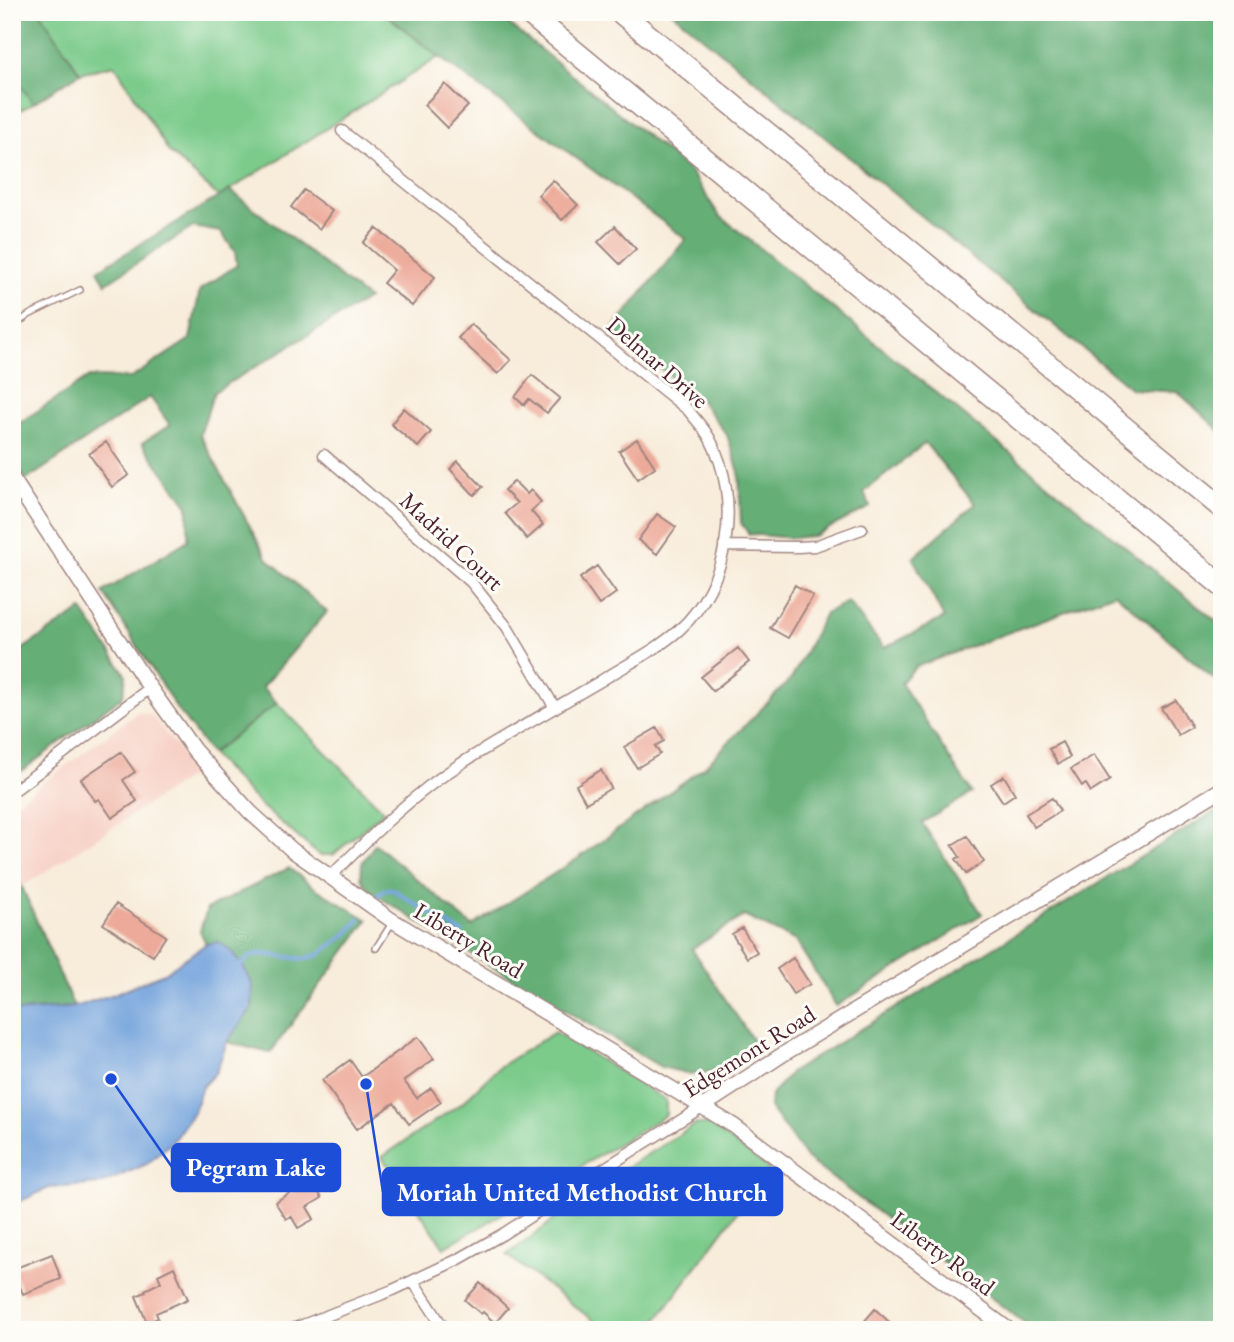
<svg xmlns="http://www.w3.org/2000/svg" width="1234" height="1342" viewBox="0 0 1234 1342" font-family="'EB Garamond',serif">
	<rect width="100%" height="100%" fill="#fdfcf7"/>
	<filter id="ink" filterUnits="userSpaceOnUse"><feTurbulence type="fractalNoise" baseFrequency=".0143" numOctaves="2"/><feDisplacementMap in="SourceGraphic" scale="14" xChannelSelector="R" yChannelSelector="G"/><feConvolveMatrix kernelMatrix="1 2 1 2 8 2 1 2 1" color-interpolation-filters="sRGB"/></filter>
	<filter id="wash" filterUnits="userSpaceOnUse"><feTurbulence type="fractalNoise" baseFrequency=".00686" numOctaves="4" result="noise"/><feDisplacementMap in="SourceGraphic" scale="28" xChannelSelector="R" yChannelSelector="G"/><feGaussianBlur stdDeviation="1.57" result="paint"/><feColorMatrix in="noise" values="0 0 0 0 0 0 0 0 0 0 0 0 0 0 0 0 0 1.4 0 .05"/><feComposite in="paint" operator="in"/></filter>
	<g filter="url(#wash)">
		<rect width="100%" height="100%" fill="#f8ecda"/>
		<!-- built -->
		<path fill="#f7d1c6" d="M138 712 151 715 197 772 22 887 12 874V806Z"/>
		<!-- green -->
		<path fill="#7ccb8b" stroke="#63755b" stroke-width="2" d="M40 12H383L439 57 219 197 169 152 115 65 80 73Z
			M12 73 33 103 12 115Z
			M277 703 384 811 333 855H319L258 803 211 754Z
			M555 1032 666 1100V1115L487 1223 444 1247 382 1157 463 1102 499 1067Z
			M696 1124 710 1125 769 1169 649 1330H606L507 1255 541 1230 589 1191Z"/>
		<!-- forest -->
		<path fill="#65af77" stroke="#586751" stroke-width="2" d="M12 12H40L80 73 33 103 12 73Z
			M383 12H494L690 171 719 215 1222 626V686L1115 593 915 667 901 683 972 793 922 823 982 914 836 1006 796 941 744 916 692 949 760 1051 718 1071 691 1074 661 1067 449 941 370 891 361 878 362 863 375 844 472 926 580 857 704 767 792 678 825 613 848 602 884 648 944 618 913 558 975 504 925 443 864 492 870 507 814 536 791 538 749 534 741 523 739 472 727 435 701 401 612 330 686 239 439 57Z
			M672 12H1222V433L1178 392 1132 389Z
			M230 190 368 299 214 392 200 435 267 558 327 612 262 687 277 703 211 754 177 709 103 592 188 540V506L142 443 170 425 150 397 26 480 12 457V428L89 377 131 378 190 339 200 290 237 265 235 252 221 232 193 227 106 283 98 270Z
			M82 610 126 675 123 696 12 778V656Z
			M1222 807V1330H1034L807 1159 770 1108 771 1095 790 1073Z
			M289 868 315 888 368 920 270 1053 227 1042 252 1008 219 942 206 944 200 931 207 909Z
			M12 874 22 887 74 1007 12 1012Z"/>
		<!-- water -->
		<path fill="#71a1db" stroke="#5e6083" stroke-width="2" d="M219 942 232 952 242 964 253 985 252 1008 227 1042 216 1072 202 1087 194 1111 172 1142 147 1164 101 1184 49 1188 12 1205V1012L74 1007 114 994 164 973 206 944Z"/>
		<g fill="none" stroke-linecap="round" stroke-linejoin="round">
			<!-- stream -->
			<path stroke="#71a1db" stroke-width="4.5" d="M377 896 384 890 392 889 462 933
				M238 966 242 964 249 957 261 954 305 959 318 955 347 934 360 919"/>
		</g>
		<g id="blocks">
			<!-- building -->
			<path fill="#edaa9a" d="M445 84 468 106 447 128 424 105Z
				M553 180 578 205 562 220 538 195Z
				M304 190 332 211 319 229 291 207Z
				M615 226 636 249 620 264 598 242Z
				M376 228 435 277 412 306 383 283 394 270 363 243Z
				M471 324 511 360 498 374 458 338Z
				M532 375 560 398 547 413 529 399 524 405 515 397Z
				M404 408 431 432 418 447 391 424Z
				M637 439 655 467 638 479 619 451Z
				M106 442 129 475 112 487 89 454Z
				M458 461 483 487 474 495 450 469Z
				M514 481 527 494 531 490 541 502 531 511 543 525 527 539 505 513 517 503 504 490Z
				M657 514 676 527 657 554 638 540Z
				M597 566 616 593 599 605 580 578Z
				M795 585 813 596 788 638 770 628Z
				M738 648 749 662 713 691 701 677Z
				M1176 700 1192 727 1178 735 1161 708Z
				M657 728 664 741 655 746 660 754 637 768 624 747Z
				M1062 742 1070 757 1058 764 1049 749Z
				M121 752 135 772 123 780 137 801 112 818 99 799 95 801 81 779Z
				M1094 755 1110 780 1091 792 1086 784 1082 786 1071 769Z
				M601 770 611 788 586 803 576 785Z
				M1004 776 1015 794 1003 802 991 784Z
				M1052 798 1060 811 1034 827 1026 814Z
				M967 836 984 862 966 874 956 859 960 857 952 845Z
				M116 904 166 936 153 956 103 924Z
				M742 928 757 952 747 958 732 934Z
				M793 958 810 984 793 994 777 969Z
				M418 1037 434 1059 404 1081 417 1098 431 1088 441 1102 409 1124 394 1103 357 1129 322 1080 350 1060 362 1077Z
				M311 1180 322 1198 307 1207 314 1219 298 1228 291 1216 286 1219 275 1202Z
				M52 1254 61 1279 23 1294 13 1269Z
				M174 1267 188 1299 156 1313 158 1318 147 1323 136 1296 146 1292 145 1290 161 1282 158 1275Z
				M480 1283 508 1308 495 1323 483 1312 481 1314 465 1300Z
				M875 1309 898 1330H857Z"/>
		</g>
	</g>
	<g filter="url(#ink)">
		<use href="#blocks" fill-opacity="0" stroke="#a18682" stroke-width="2"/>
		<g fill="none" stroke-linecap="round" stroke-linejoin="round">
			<defs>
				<path id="service" d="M12 327 29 315 80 290
					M376 948 392 923"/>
				<path id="minor" d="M324 455 471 582 507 627 555 708
					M724 546 798 547 815 546 862 529
					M12 792 150 688
					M330 877C371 836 413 794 462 763 507 735 553 709 599 682 626 665 655 651 679 630 730 584 742 499 710 439 705 429 695 419 688 410L342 131
					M413 1281 445 1330
					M290 1330 393 1290 459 1259 503 1234 597 1173 702 1107"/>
				<path id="tertiary" d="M12 478 150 688 194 750 250 812 292 850 390 919 734 1126 1009 1330
					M702 1107 785 1053 1222 789"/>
				<path id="motorway" d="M527 12 1222 586
					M620 12 1222 508"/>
			</defs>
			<!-- service casing -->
			<use href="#service" stroke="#a18682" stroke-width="8"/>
			<!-- minor casing -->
			<use href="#minor" stroke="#a18682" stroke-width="13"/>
			<!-- tertiary casing -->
			<use href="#tertiary" stroke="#a18682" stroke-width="17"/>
			<!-- motorway casing -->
			<use href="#motorway" stroke="#a18682" stroke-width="24"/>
			<!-- service -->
			<use href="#service" stroke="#fff" stroke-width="5"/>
			<!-- minor -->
			<use href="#minor" stroke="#fff" stroke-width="10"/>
			<!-- tertiary -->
			<use href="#tertiary" stroke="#fff" stroke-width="14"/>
			<!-- motorway -->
			<use href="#motorway" stroke="#fff" stroke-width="21"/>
		</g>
	</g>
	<g text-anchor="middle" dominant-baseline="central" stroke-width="6" stroke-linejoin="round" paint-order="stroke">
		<!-- street labels -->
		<g font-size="24" fill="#4a1f2b" stroke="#fdfcf7">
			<text transform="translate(658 362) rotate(41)">Delmar Drive</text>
			<text transform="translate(452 541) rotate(43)">Madrid Court</text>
			<text transform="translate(469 940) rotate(31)">Liberty Road</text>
			<text transform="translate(749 1051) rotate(-32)">Edgemont Road</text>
			<text transform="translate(943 1253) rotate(37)">Liberty Road</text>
		</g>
	</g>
	<!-- callouts -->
	<path fill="none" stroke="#1d4ed8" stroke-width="2.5" d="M111 1079L172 1167M366 1084L383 1192"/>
	<g fill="#1d4ed8" stroke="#fdfcf7" stroke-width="2.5">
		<circle cx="111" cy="1079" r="7"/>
		<circle cx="366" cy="1084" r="7"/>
	</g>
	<g fill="#1d4ed8" stroke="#1d4ed8" stroke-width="2.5">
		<rect x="172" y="1144" width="168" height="47" rx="7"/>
		<rect x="383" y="1168" width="399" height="47" rx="7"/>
	</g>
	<g font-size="26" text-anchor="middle" font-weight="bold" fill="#fff">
		<text x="256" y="1176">Pegram Lake</text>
		<text x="582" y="1201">Moriah United Methodist Church</text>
	</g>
	<!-- margin -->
	<rect width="1234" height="1342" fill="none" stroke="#fdfcf7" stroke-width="42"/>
</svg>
